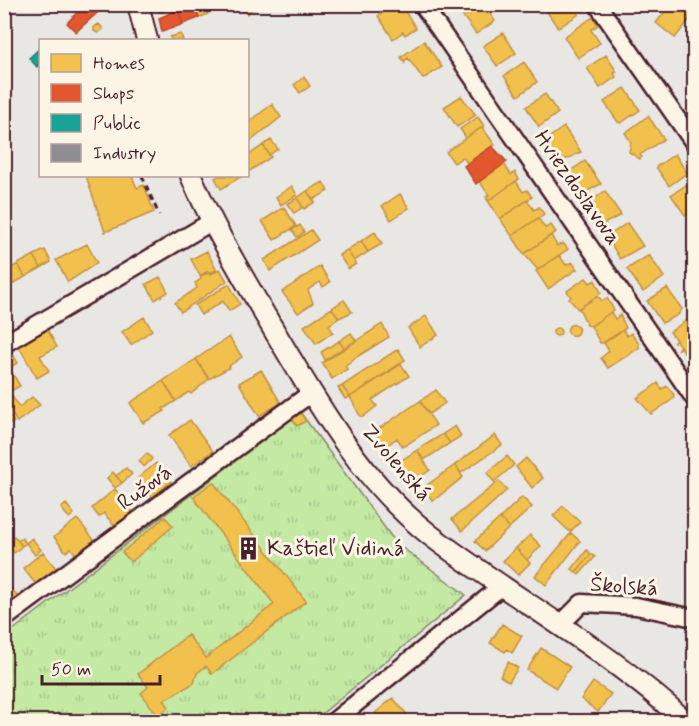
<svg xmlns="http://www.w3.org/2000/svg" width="699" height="726" viewBox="0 0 699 726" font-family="Mynerve,sans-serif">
	<defs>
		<pattern id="park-tufts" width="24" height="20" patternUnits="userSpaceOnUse" patternTransform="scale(1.5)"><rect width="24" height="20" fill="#c3e9a3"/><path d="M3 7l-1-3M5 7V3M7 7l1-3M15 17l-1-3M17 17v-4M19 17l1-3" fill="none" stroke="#a9c78c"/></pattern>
	</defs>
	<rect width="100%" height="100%" fill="#e9e7e4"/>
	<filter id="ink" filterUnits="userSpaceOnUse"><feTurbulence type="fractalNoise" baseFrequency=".0167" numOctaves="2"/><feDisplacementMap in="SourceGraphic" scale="12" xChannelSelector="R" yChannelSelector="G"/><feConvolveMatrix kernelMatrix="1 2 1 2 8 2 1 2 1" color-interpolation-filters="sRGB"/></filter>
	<g filter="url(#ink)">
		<!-- park -->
		<path fill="url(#park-tufts)" stroke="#868467" stroke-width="1.5" d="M300 412 396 543 466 595 313 721 5 722V636Z"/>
		<!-- homes -->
		<path fill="#f2c14e" stroke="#c09044" stroke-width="1.5" d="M238 4H257L247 14Z
			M395 4H400L416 28 405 35 403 32 393 39 378 16Z
			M478 4H484L495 21 476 34 462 15Z
			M546 4H573L579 14 558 28 543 6Z
			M671 4H694V14L675 38 656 23Z
			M205 7 208 14 199 18 196 11Z
			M593 17 598 25 591 30 600 43 578 58 564 37Z
			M99 24 103 29 98 33 94 31V27Z
			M503 33 516 53 497 66 483 46Z
			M181 34 183 40H171L170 37Z
			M424 41 442 67 423 79 408 58 404 61 405 64 401 57Z
			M606 55 617 72 614 73 616 77 600 88 587 68Z
			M524 62 537 82 518 96 504 76Z
			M304 77 310 86 300 93 294 85Z
			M625 88 640 110 621 123 618 122 604 102Z
			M545 94 558 113 539 127 526 107Z
			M461 96 476 115 457 127 444 107Z
			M272 104 281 117 248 143V123Z
			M648 116 664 139 640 155 642 157 640 159 629 152 631 142 625 133Z
			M478 117 484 126 466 138 460 129Z
			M482 127 495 145 467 163 463 157 454 163 446 152Z
			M564 127 581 152 557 164 544 141Z
			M271 140 278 149 269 155 263 145Z
			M263 145 271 157 248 172V156Z
			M675 154 687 173 669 186 656 167Z
			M585 161 601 184 578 196 564 175Z
			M504 164 511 175 515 172 519 179 488 201 486 197 489 195 479 181Z
			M86 176H132L137 188 144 185 154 212 105 232Z
			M218 176H242L221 189 215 178Z
			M516 181 523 192 527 190 532 197 500 219 488 201Z
			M692 181 694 184V209L688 215H685L671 195Z
			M323 182 328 191 313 200 307 191Z
			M292 186 297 195 281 205 276 197Z
			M307 191 315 202 304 209 297 198Z
			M605 191 621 215 598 227 585 205Z
			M400 194 409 208 391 220 382 206Z
			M297 198 303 207 294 213 287 204Z
			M527 200 534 210 539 207 544 214 512 236 500 219Z
			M284 207 296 226 274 240 262 221Z
			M538 218 545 228 551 225 556 232 524 254 512 236Z
			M627 223 643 246 620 259 607 237Z
			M300 225 304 232 297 237 292 230Z
			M311 230 318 240 270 271 264 260Z
			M375 232 382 244 368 252 361 241Z
			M551 235 557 246 563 243 568 249 538 270 524 254Z
			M361 241 368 252 354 261 347 250Z
			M87 244 97 263 68 282 56 260Z
			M45 250 51 262 41 268 34 255Z
			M347 250 356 264 348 269 339 255Z
			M207 251 217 271 210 274 208 271 200 276 191 259Z
			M34 255 41 268 25 277 18 264Z
			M559 255 566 265 572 262 577 269 548 289 536 271Z
			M649 255 664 277 643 292 627 269Z
			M18 264 25 277 10 286 4 272Z
			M320 266 330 282 323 287 320 282 308 290 313 303 298 313 282 292Z
			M220 269 227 281 181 312 175 303 197 288 195 283 201 279 200 276Z
			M160 277 168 292 155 300 146 284Z
			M586 278 590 283 595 280 601 293 578 309 569 299 571 297 567 291Z
			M229 284 240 304 229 311 223 301 201 315 195 305Z
			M667 288 682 309 678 315 662 323 647 301Z
			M598 296 602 301 607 298 614 310 591 326 587 325 579 308Z
			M344 300 352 312 339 318 332 308Z
			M332 308 339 318 329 325 333 332 316 344 304 326Z
			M611 312 615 319 620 315 626 328 603 343H600L591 326Z
			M426 316 438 335 420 347 408 328Z
			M144 317 152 330 131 345 122 332Z
			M688 319 692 325 694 324V350L686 355 681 347 677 350 680 346 676 341 673 343 676 340 670 332Z
			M382 324 389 337 355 358 345 366 347 369 332 379 322 363Z
			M567.5 330a5.5 5.5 0 1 1 11 0a5.5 5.5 0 1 1-11 0Z
			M553 332a4 4 0 1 1 8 0a4 4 0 1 1-8 0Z
			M47 329 57 347 40 356 49 371 37 378 18 345Z
			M623 330 627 336 631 333 639 344V348L608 368 601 358 609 351 604 343Z
			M351 333 356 341 344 348 339 341Z
			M229 337 242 357 229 366 230 367 209 379 196 359Z
			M339 341 344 348 325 360 321 352Z
			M398 349 405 360 350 397 342 386Z
			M10 350 18 363 12 366 11 371 20 386 7 393 4 353Z
			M196 359 209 379 191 394 189 392 176 401 163 381Z
			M401 364 409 376 372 400 377 406 363 417 360 416 350 397Z
			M261 370 281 403 259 416 239 383Z
			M163 381 176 401 163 409 165 411 143 423 130 403Z
			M658 383 662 389 667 386 674 395 673 399 651 414 637 398Z
			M342 386 350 397 345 399 338 388Z
			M436 390 445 403 429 414 420 401Z
			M12 396 19 407 32 397 40 405 17 422 4 402Z
			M420 401 436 425 403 447 397 438 385 447 374 432Z
			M300 412 306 421 297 426 291 417Z
			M8 413 14 422 4 428V415Z
			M190 420 213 451 191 466 169 435Z
			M455 426 461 436 450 443 443 434Z
			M443 434 450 443 424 460 417 450Z
			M495 435 502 445 461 473 455 465Z
			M417 450 430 470 410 484 396 464Z
			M147 453 152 459 144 467 139 461Z
			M507 456 514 465 494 482 487 473Z
			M526 458 543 478 532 488 516 467Z
			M156 463 171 482 152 497 138 478Z
			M455 465 463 477 433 501 423 488Z
			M126 468 132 474 122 483 116 476Z
			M113 472 122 483 115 488 107 478Z
			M499 481 507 490 462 531 452 519Z
			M213 482 306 601 212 674 206 666 197 673 194 683 164 700 169 707 158 716 141 693 148 687 138 674 188 635 206 658 274 604 193 497Z
			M115 489 133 512 115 527 104 513 99 517 92 508Z
			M522 497 532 507 509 528 500 518Z
			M66 504 74 514 69 518 61 508Z
			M563 506 580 522 570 532 553 516Z
			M165 517 173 526 131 562 122 552Z
			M500 518 509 528 485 551 475 541Z
			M77 519 96 542 77 556 71 548 66 552 54 537Z
			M571 533 580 541 546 585 535 576Z
			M530 535 541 546 527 560 516 548Z
			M14 536 22 546 14 553 6 542Z
			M22 538 26 543 32 538 41 550 35 555 26 543 22 546 18 541Z
			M516 548 530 563 518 575 503 561Z
			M587 550 591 554 576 572 572 569Z
			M43 552 59 572 38 587 23 568Z
			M591 554 595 557 579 575 576 572Z
			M6 582 21 601 4 614V583Z
			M502 624 522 636 512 653 507 649 505 652 490 643Z
			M541 648 570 667 556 688 527 670Z
			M508 662 518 668 509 682 500 676Z
			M593 682 611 694 598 712 581 699Z
			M393 698 409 717 404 722H382L375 713Z
			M259 713 266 721 252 722 250 720Z"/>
		<!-- shops -->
		<path fill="#e4572e" stroke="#b6462d" stroke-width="1.5" d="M85 4H107L76 32 67 23Z
			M194 4 199 18 183 24 178 10Z
			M178 10 183 24 162 32 159 18Z
			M492 146 507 162 476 184 464 166Z"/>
		<!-- public -->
		<path fill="#17a398" stroke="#267b77" stroke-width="1.5" d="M40 48V63L37 67 29 58Z"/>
		<!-- industry -->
		<path fill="#8d8d92" stroke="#796c73" stroke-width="1.5" d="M64 4H77L71 11Z
			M157 4H182L160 12Z"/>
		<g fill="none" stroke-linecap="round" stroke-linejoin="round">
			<defs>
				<path id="minor" d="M422 4 694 398
					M597 4 694 143
					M4 344 211 222
					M4 619 311 393
					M559 626 582 603 636 606 694 618
					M333 722 502 586"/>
				<path id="tertiary" d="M138 4 147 40
					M191 176C214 229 243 277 272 327 316 401 361 481 430 535 514 599 609 650 686 722"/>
			</defs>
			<!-- minor casing -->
			<use href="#minor" stroke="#4a1f2b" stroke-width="21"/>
			<!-- tertiary casing -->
			<use href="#tertiary" stroke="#4a1f2b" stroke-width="24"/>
			<!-- path -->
			<path stroke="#4a1f2b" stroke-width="3" stroke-dasharray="6 4.5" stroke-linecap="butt" d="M142 176 159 215"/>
			<!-- minor -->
			<use href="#minor" stroke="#fcf5e5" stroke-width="16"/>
			<!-- tertiary -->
			<use href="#tertiary" stroke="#fcf5e5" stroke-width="20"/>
		</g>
	</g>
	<!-- icons -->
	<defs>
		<symbol id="building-bare" viewBox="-9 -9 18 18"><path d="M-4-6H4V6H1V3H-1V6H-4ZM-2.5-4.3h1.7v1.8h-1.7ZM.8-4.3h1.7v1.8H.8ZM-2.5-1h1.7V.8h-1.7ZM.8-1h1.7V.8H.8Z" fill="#4a1f2b" stroke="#fcf5e5" stroke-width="2.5" paint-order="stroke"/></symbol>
	</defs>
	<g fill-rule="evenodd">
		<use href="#building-bare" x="232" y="532" width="33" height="33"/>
	</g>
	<g text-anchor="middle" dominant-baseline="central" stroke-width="6" stroke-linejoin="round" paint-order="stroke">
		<!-- street labels -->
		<g font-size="22" fill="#4a1f2b" stroke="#fcf5e5">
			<text transform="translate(577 188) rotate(55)">Hviezdoslavova</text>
			<text transform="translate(396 463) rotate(49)">Zvolenská</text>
			<text transform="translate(145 488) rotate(-36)">Ružová</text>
			<text transform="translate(624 587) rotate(4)">Školská</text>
		</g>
		<!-- poi labels -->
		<g font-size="22" fill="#4a1f2b" stroke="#fcf5e5" text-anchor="start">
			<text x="267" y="549">Kaštieľ Vidiná</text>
		</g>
	</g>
	<!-- margin -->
	<rect width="699" height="726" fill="none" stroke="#fcf5e5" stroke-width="24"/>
	<rect x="12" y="12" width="675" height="702" fill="none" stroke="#4a1f2b" stroke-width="2" filter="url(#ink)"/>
	<!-- legend -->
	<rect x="39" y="39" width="210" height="138" fill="#fcf5e5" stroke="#b59f9b" stroke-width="1.5"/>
	<rect x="51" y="54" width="30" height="18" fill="#f2c14e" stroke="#b59f9b" stroke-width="1.5"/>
	<text x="93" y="69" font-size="18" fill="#4a1f2b">Homes</text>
	<rect x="51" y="84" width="30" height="18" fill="#e4572e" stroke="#b59f9b" stroke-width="1.5"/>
	<text x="93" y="99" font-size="18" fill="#4a1f2b">Shops</text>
	<rect x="51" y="114" width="30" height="18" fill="#17a398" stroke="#b59f9b" stroke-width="1.5"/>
	<text x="93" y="129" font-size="18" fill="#4a1f2b">Public</text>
	<rect x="51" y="144" width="30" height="18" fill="#8d8d92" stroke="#b59f9b" stroke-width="1.5"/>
	<text x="93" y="159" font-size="18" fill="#4a1f2b">Industry</text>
	<!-- scale -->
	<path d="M42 675v9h118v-9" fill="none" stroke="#4a1f2b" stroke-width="3"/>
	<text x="51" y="675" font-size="18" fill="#4a1f2b" stroke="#fcf5e5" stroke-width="4.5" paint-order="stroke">50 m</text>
</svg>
